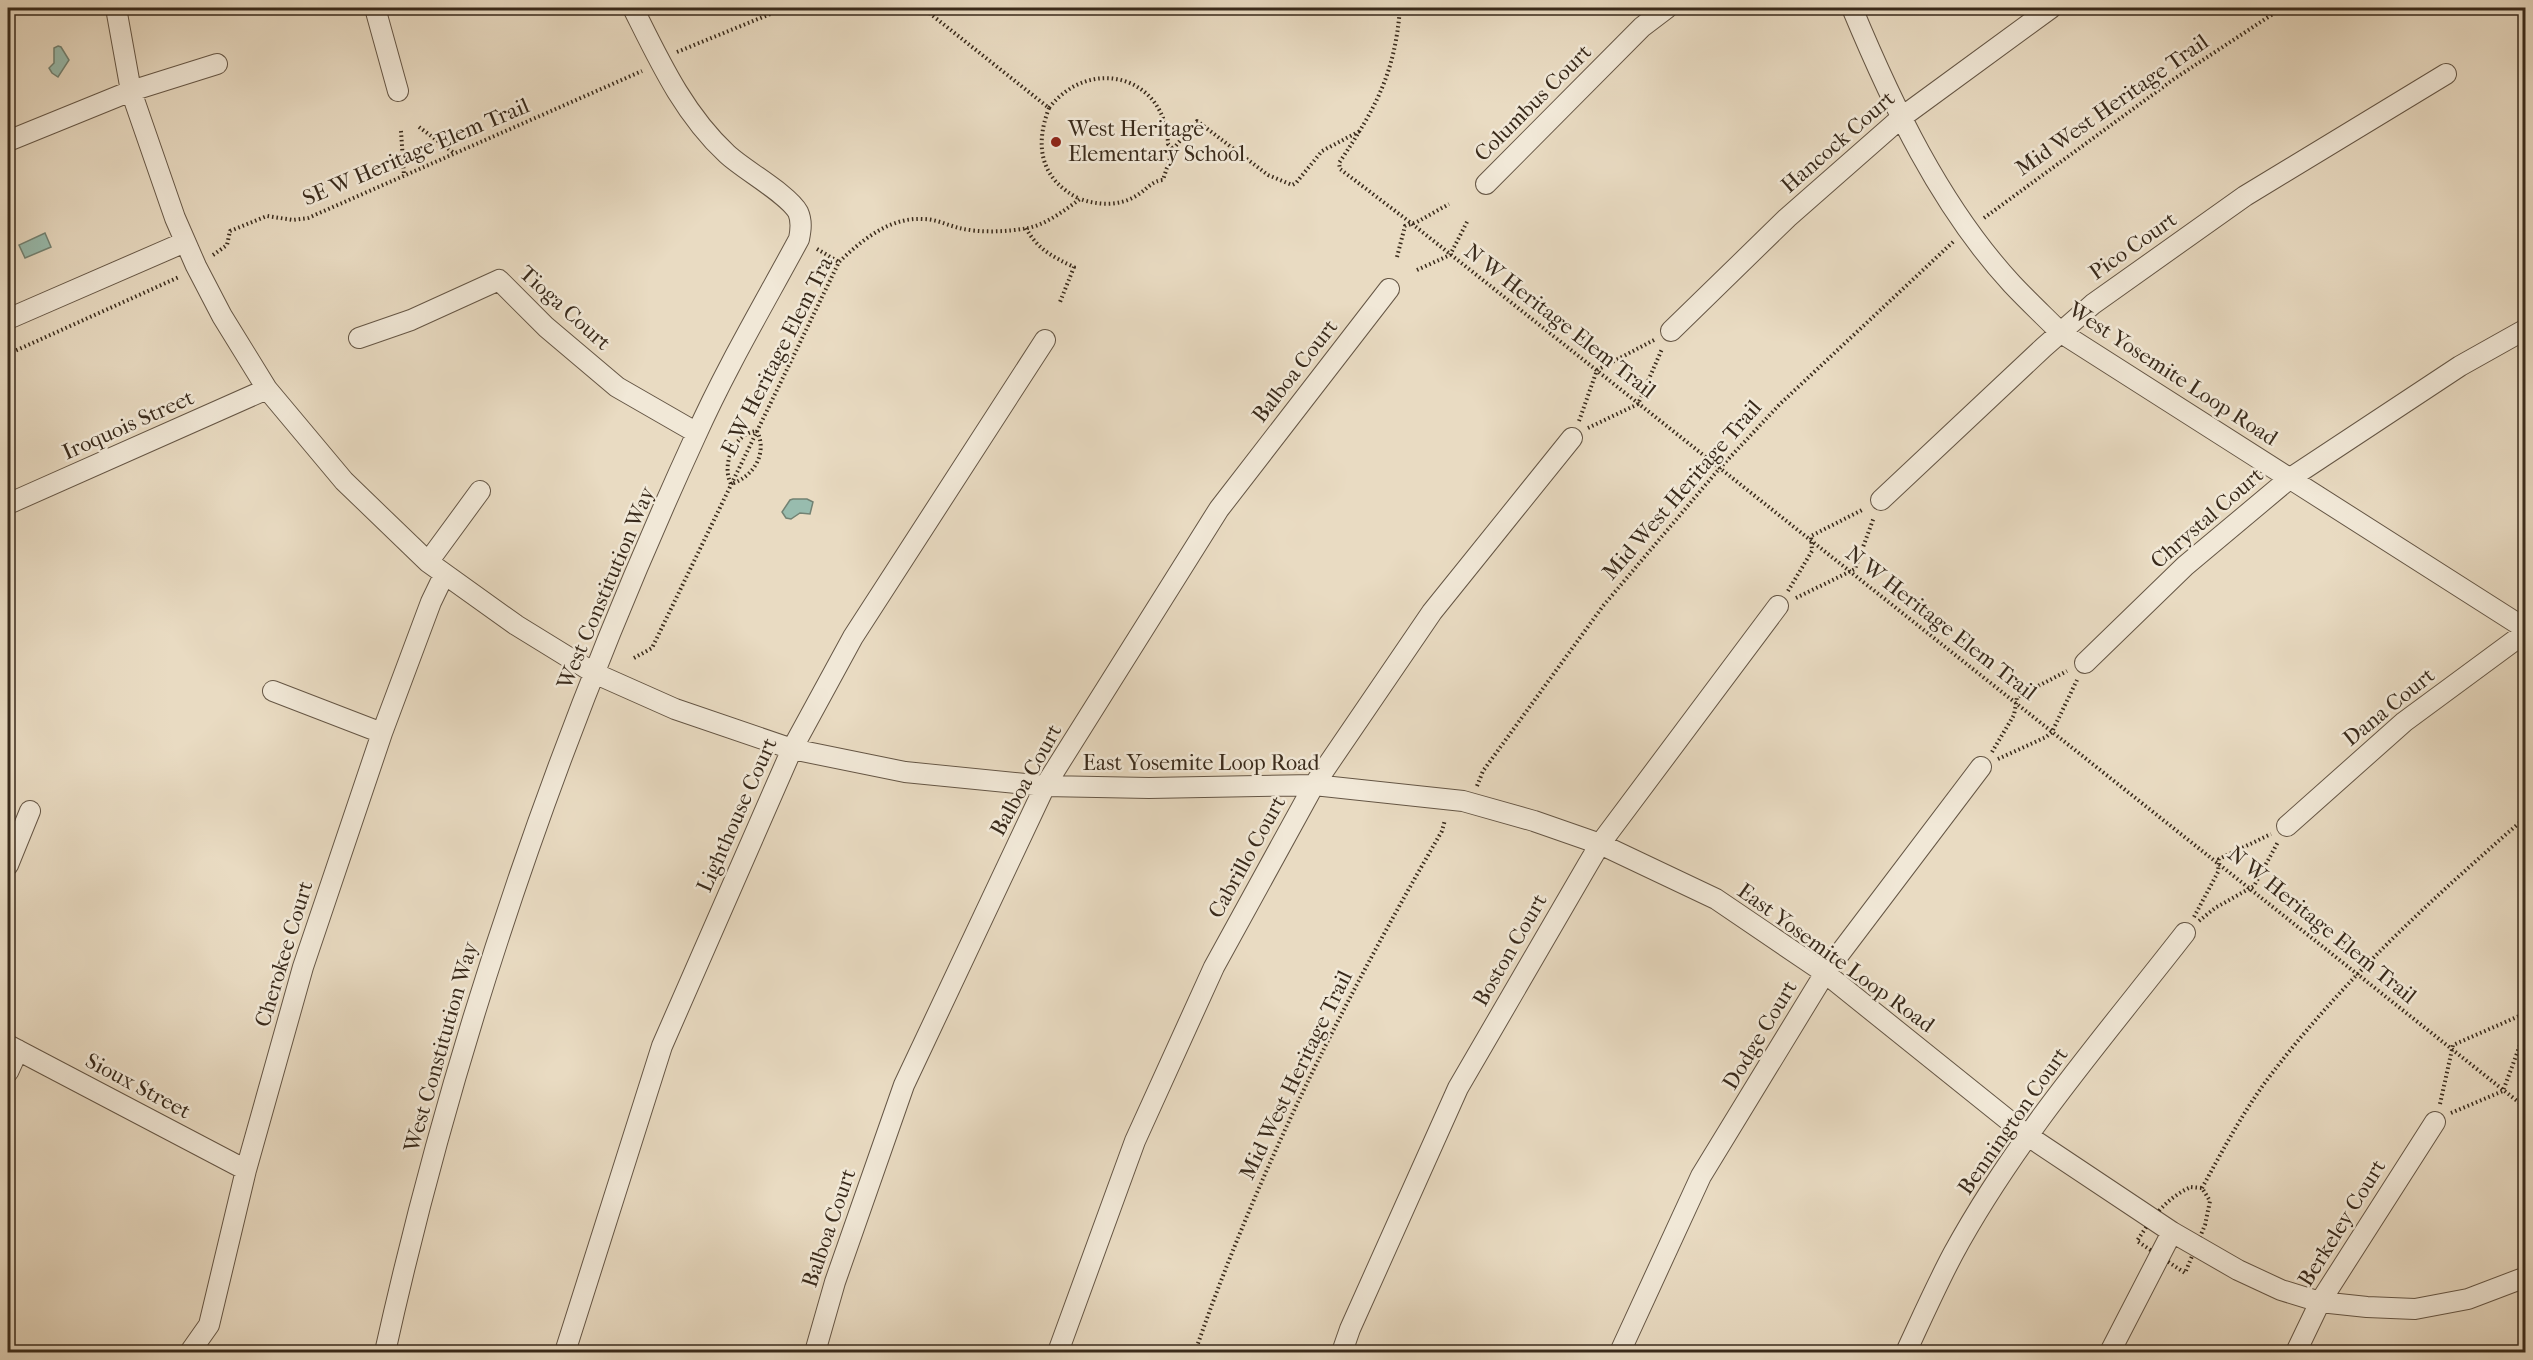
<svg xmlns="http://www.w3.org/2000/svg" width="2533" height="1360" viewBox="0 0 2533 1360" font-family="'IM FELL French Canon',serif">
	<rect width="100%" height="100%" fill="#e9dbc2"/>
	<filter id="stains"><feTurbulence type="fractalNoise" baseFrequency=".00333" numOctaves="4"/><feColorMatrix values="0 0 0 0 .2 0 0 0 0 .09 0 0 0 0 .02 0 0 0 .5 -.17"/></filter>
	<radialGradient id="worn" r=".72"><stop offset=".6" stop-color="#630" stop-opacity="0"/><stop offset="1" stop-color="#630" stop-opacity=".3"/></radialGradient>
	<!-- water -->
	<path fill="#98bcae" stroke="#728273" stroke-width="1.5" d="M58 46 61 47 69 60 58 77 52 73 49 68 54 63V48Z
		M45 233 51 247 25 258 19 245Z
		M793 499H807L813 502 810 514 800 513 791 519 786 518 782 512 790 500Z"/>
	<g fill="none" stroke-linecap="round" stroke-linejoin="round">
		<defs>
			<path id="minor" d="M116 8 131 91 175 218 196 266 222 316 267 389 344 481 428 562 516 625 594 673 675 709 792 749 905 772 1045 786 1149 788 1314 785 1463 801 1534 821 1600 844 1716 899 1825 973 2028 1136 2172 1232 2238 1270 2281 1290 2320 1302 2367 1307 2415 1309 2468 1299 2526 1277
				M375 8 398 91
				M1852 8C1892 104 1940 206 2012 284 2027 300 2044 316 2060 332L2526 629
				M8 141 131 91 217 64
				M1486 184 1642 27 1667 8
				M8 319 185 242
				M1671 331 1787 218 1902 117 2051 8
				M359 338 411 320 499 280 546 327 617 387 697 433
				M1881 500 2044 347 2093 304 2245 196 2446 74
				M8 504 267 389
				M428 562 480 491
				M2085 663 2185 566 2289 479 2460 366 2526 329
				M273 691 382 733
				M2287 826 2404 722 2526 632
				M8 865 30 811
				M8 1045 246 1170
				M8 1072 18 1050
				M190 1352 209 1325 246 1170 303 967 382 733 431 602 444 575
				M385 1352C455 1037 561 729 696 435 726 368 764 304 799 239 801 229 802 221 798 212 788 194 744 170 727 154 683 113 659 60 633 8
				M565 1352 662 1046 792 749 853 637 1045 340
				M815 1352 835 1282 904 1085 1045 786 1219 509 1389 289
				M1058 1352 1135 1141 1214 967 1314 785 1432 612 1572 438
				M1342 1352 1350 1329 1458 1088 1587 866 1600 844 1778 606
				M1620 1352 1701 1176 1825 973 1981 767
				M1906 1352C1921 1320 1936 1286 1953 1254 2016 1138 2104 1037 2185 933
				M2110 1352 2172 1232
				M2296 1352 2320 1302 2435 1122"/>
		</defs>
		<!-- minor casing -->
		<use href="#minor" stroke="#655645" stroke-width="22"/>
		<!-- path -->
		<path stroke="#392a1b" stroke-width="4" stroke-dasharray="1.5 3" stroke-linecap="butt" d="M1400 8C1395 74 1375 109 1339 163L1340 169 1411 223 2526 1108
			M677 52 785 8
			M1049 108C1034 147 1041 180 1080 199
			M419 127 454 153
			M401 131 404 176
			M1173 149 1197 121 1268 175 1292 185 1296 183 1322 151 1360 131
			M1984 218 2174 79 2282 8
			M1026 228C1037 249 1053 257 1074 267L1060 302
			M817 249 839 262
			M213 255 227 245 230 231 267 216 293 220 308 218 642 71
			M1397 257 1405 226 1417 222 1449 204
			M1417 270 1450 255 1468 220
			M8 354 179 277
			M1579 421 1597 370 1654 340
			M1588 428 1638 404 1662 349
			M757 431C768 454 753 477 731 484 721 465 734 433 757 431Z
			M1788 591 1812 551 1811 536 1864 509
			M1796 598 1855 569 1874 517
			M634 658 652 648 839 262C862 240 890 217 923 219 936 219 947 225 959 228 979 233 1007 232 1028 228 1047 224 1065 210 1080 199 1100 206 1122 206 1139 194 1148 188 1152 181 1163 180L1173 149 1168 144C1166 76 1090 55 1049 108L923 8
			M1992 752 2014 715 2017 697 2067 671
			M1998 759 2046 737 2052 732 2077 680
			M1477 786 1483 771 1603 606 1719 469 1780 404 1954 241
			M2194 917 2218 872 2219 859 2271 834
			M2199 921 2215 908 2254 886 2278 842
			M2440 1104 2453 1045 2526 1013
			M2451 1113 2503 1091 2526 1029
			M2191 1187 2202 1188 2210 1201 2205 1225 2185 1273 2137 1241C2152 1218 2166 1198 2191 1187Z
			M2202 1188C2224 1148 2245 1108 2273 1072 2346 977 2436 895 2526 817
			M1195 1352C1258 1170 1345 998 1442 831L1445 820"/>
		<!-- minor -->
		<use href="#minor" stroke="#f1e8d7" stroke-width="20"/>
	</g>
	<!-- markers -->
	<circle fill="#8f2418" stroke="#f1e8d7" stroke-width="2" cx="1056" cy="142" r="6"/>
	<g text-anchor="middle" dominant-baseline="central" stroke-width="5" stroke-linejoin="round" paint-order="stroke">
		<!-- street labels -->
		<g font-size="22" fill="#392a1b" stroke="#f1e8d7">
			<text transform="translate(1533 103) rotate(-45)">Columbus Court</text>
			<text transform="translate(2112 105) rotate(-35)">Mid West Heritage Trail</text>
			<text transform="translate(1838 142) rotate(-41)">Hancock Court</text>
			<text transform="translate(416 152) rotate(-23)">SE W Heritage Elem Trail</text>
			<text transform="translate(2133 246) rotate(-35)">Pico Court</text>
			<text transform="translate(565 308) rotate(42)">Tioga Court</text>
			<text transform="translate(1560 321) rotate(38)">N W Heritage Elem Trail</text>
			<text transform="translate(777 356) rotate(-63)">E W Heritage Elem Tra</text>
			<text transform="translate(1295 371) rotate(-52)">Balboa Court</text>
			<text transform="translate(2173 374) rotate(33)">West Yosemite Loop Road</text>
			<text transform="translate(128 425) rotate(-24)">Iroquois Street</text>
			<text transform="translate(1682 490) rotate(-49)">Mid West Heritage Trail</text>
			<text transform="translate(2207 518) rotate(-41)">Chrystal Court</text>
			<text transform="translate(606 588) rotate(-67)">West Constitution Way</text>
			<text transform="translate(1941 623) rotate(38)">N W Heritage Elem Trail</text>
			<text transform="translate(2389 707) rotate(-39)">Dana Court</text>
			<text x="1201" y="763">East Yosemite Loop Road</text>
			<text transform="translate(1026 780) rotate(-61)">Balboa Court</text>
			<text transform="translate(737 815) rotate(-66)">Lighthouse Court</text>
			<text transform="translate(1247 857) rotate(-61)">Cabrillo Court</text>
			<text transform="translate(2322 925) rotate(39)">N W Heritage Elem Trail</text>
			<text transform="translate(1510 950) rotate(-60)">Boston Court</text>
			<text transform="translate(284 954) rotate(-73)">Cherokee Court</text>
			<text transform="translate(1836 958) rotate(36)">East Yosemite Loop Road</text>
			<text transform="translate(1760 1035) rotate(-59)">Dodge Court</text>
			<text transform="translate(441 1047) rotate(-74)">West Constitution Way</text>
			<text transform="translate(1296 1075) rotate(-64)">Mid West Heritage Trail</text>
			<text transform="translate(138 1086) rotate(28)">Sioux Street</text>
			<text transform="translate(2013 1121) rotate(-55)">Bennington Court</text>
			<text transform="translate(2342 1223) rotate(-58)">Berkeley Court</text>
			<text transform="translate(829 1228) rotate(-71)">Balboa Court</text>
		</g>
		<!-- poi labels -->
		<g font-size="22" fill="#392a1b" stroke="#f1e8d7" text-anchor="start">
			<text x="1068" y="129">West Heritage<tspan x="1068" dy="25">Elementary School</tspan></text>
		</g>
	</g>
	<!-- margin -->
	<rect width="2533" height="1360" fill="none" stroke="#e9dbc2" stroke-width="30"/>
	<rect x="9" y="9" width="2515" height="1342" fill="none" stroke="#392a1b" stroke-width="3"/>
	<rect x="15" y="15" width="2503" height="1330" fill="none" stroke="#392a1b" stroke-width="1.5"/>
	<rect width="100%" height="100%" filter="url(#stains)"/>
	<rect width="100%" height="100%" fill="url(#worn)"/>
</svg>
